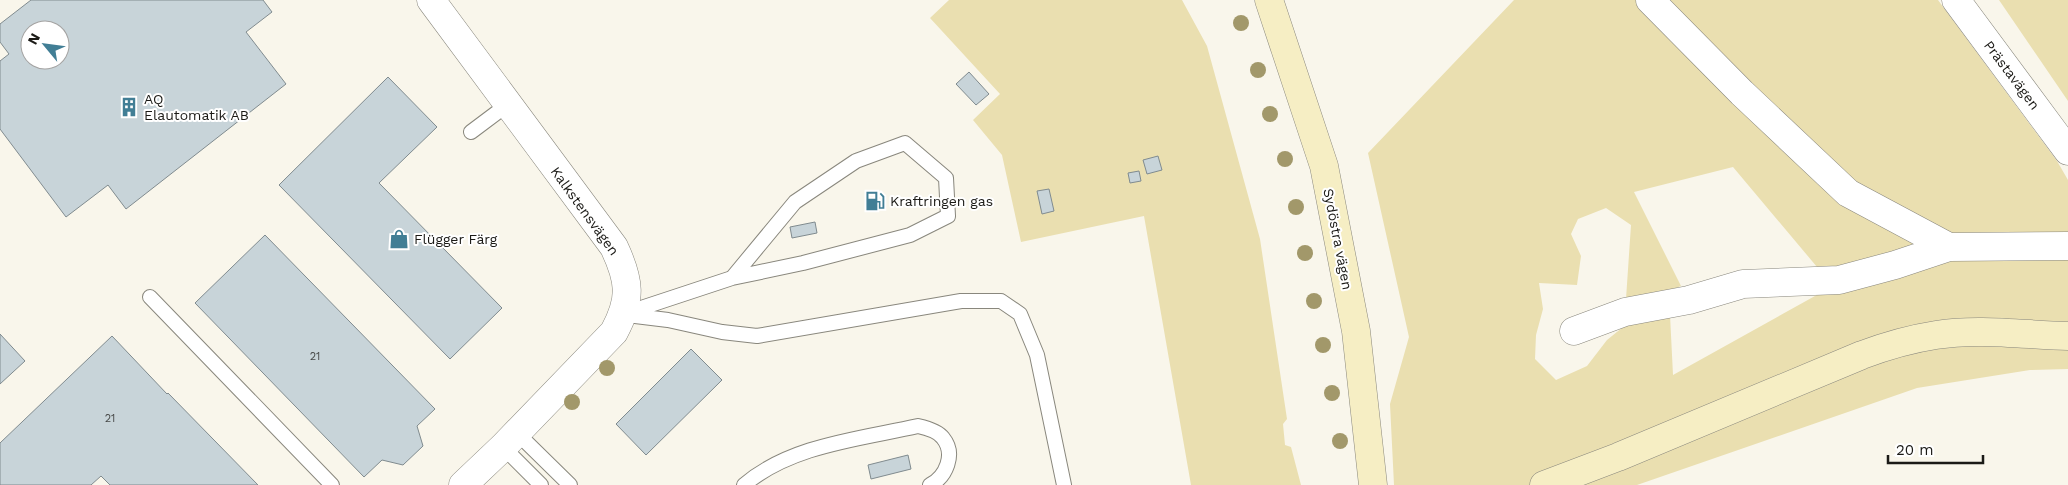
<svg xmlns="http://www.w3.org/2000/svg" width="2068" height="485" viewBox="0 0 2068 485" font-family="'Work Sans',sans-serif">
	<rect width="100%" height="100%" fill="#f9f6eb"/>
	<!-- green -->
	<path fill="#eadfb0" fill-rule="evenodd" d="M949 0H1182L1207 46 1260 239 1287 419 1283 424 1285 445 1291 447 1301 485H1191L1144 216 1021 242 1002 155 973 120 1000 94 930 18Z
		M1514 0H1938L2057 161 2068 180V369L2030 370 1917 388 1637 485H1394L1390 404 1409 337 1368 153ZM1733 167 1833 286 1673 375 1670 315 1628 323 1607 340 1587 366 1556 380 1535 359 1536 335 1543 309 1539 283 1577 285 1581 256 1571 234 1578 219 1606 208 1631 225 1626 299 1653 298 1681 286 1634 192Z
		M1999 0H2068V101Z"/>
	<!-- building -->
	<path fill="#c8d4d9" stroke="#808b8f" fill-rule="evenodd" d="M31 0H263L272 12 246 32 286 84 126 209 108 185 66 217 0 129V61L9 54 0 42V24ZM30 30H60V60H30Z
		M969 72 989 94 976 105 956 84Z
		M388 77 437 127 379 183 502 308 450 359 279 185Z
		M1158 156 1162 170 1147 174 1143 160Z
		M1139 171 1141 181 1130 183 1128 173Z
		M1049 189 1054 211 1042 214 1037 191Z
		M815 222 817 233 792 238 790 227Z
		M265 235 435 409 417 426 423 446 403 465 382 460 364 477 195 303Z
		M0 334 25 361 0 384Z
		M112 336 167 394 168 393 258 485H110L101 476 91 485H0V443Z
		M691 349 722 380 646 455 616 424Z
		M908 455 911 469 871 479 868 465Z"/>
	<g fill="none" stroke-linecap="round" stroke-linejoin="round">
		<defs>
			<path id="lane" d="M471 132 507 105
				M150 297 332 485
				M623 314 732 278 803 263 910 235 948 216 946 178 905 143 856 161 795 202 732 278
				M627 315 668 320 722 332 757 336 961 301H1001L1020 314 1037 355 1064 485
				M517 433 570 485
				M503 447 541 485
				M744 485C791 445 860 439 918 426 927 428 938 431 943 438 956 454 946 477 930 485"/>
			<path id="street" d="M431 0 614 247C630 281 632 299 614 332L503 447 463 485
				M1650 0 1742 93 1848 193 1949 247
				M1956 0 2068 151
				M1574 331 1625 312 1689 300 1743 284 1839 280 1895 265 1949 247 2068 246"/>
			<path id="secondary" d="M1269 0 1324 166 1356 331 1373 485
				M1544 485 1618 457 1862 355C1886 346 1910 339 1936 335 1978 328 2026 335 2068 336"/>
		</defs>
		<!-- lane casing -->
		<use href="#lane" stroke="#89877d" stroke-width="16"/>
		<!-- street casing -->
		<use href="#street" stroke="#89877d" stroke-width="29"/>
		<!-- secondary casing -->
		<use href="#secondary" stroke="#89877d" stroke-width="29"/>
		<!-- lane -->
		<use href="#lane" stroke="#fff" stroke-width="14"/>
		<!-- street -->
		<use href="#street" stroke="#fff" stroke-width="28"/>
		<!-- secondary -->
		<use href="#secondary" stroke="#f6eec4" stroke-width="28"/>
	</g>
	<!-- trees -->
	<g fill="#a2986a">
		<circle cx="1241" cy="23" r="8"/>
		<circle cx="1258" cy="70" r="8"/>
		<circle cx="1270" cy="114" r="8"/>
		<circle cx="1285" cy="159" r="8"/>
		<circle cx="1296" cy="207" r="8"/>
		<circle cx="1305" cy="253" r="8"/>
		<circle cx="1314" cy="301" r="8"/>
		<circle cx="1323" cy="345" r="8"/>
		<circle cx="607" cy="368" r="8"/>
		<circle cx="1332" cy="393" r="8"/>
		<circle cx="572" cy="402" r="8"/>
		<circle cx="1340" cy="441" r="8"/>
	</g>
	<!-- icons -->
	<defs>
		<symbol id="building-bare" viewBox="-9 -9 18 18"><path d="M-4-6H4V6H1V3H-1V6H-4ZM-2.5-4.3h1.7v1.8h-1.7ZM.8-4.3h1.7v1.8H.8ZM-2.5-1h1.7V.8h-1.7ZM.8-1h1.7V.8H.8Z" fill="#417e95" stroke="#fff" stroke-width="2.5" paint-order="stroke"/></symbol>
		<symbol id="fuel-bare" viewBox="-9 -9 18 18"><path d="M-5.5-6h7V0h2V4h1.3V-2.5L3-4.5l.8-.8L6-3V5H2.5V1h-1V6h-7ZM-4.2-4.7v3.2H.2V-4.7Z" fill="#417e95" stroke="#fff" stroke-width="2.5" paint-order="stroke"/></symbol>
		<symbol id="shop-bare" viewBox="-9 -9 18 18"><path d="M-5-2.5h2.3a2.7 3.5 0 0 1 5.4 0H5L5.5 6h-11ZM-1.5-2.5h3a1.5 2.3 0 0 0-3 0Z" fill="#417e95" stroke="#fff" stroke-width="2.5" paint-order="stroke"/></symbol>
	</defs>
	<g fill-rule="evenodd">
		<use href="#building-bare" x="115" y="93" width="28" height="28"/>
		<use href="#fuel-bare" x="861" y="187" width="28" height="28"/>
		<use href="#shop-bare" x="385" y="225" width="28" height="28"/>
	</g>
	<g text-anchor="middle" dominant-baseline="central" stroke-width="4" stroke-linejoin="round" paint-order="stroke">
		<!-- number labels -->
		<g font-size="11" fill="#464847">
			<text x="315" y="356">21</text>
			<text x="110" y="418">21</text>
		</g>
		<!-- street labels -->
		<g font-size="14" fill="#1b1a16" stroke="#fff">
			<text transform="translate(2012 75) rotate(53)">Prästavägen</text>
			<text transform="translate(585 211) rotate(54)">Kalkstensvägen</text>
			<text transform="translate(1338 239) rotate(79)">Sydöstra vägen</text>
		</g>
		<!-- poi labels -->
		<g font-size="14" fill="#1b1a16" stroke="#fff" text-anchor="start">
			<text x="144" y="99">AQ<tspan x="144" dy="16">Elautomatik AB</tspan></text>
			<text x="890" y="201">Kraftringen gas</text>
			<text x="414" y="239">Flügger Färg</text>
		</g>
	</g>
	<!-- north arrow -->
	<g transform="translate(45 45) rotate(299)"><circle r="24" fill="#ffffff" stroke="#a4a3a2"/>
	<path d="M0-4L9 19L0 12L-9 19Z" fill="#417e95"/>
	<text y="-8" font-size="14" font-weight="bold" text-anchor="middle" fill="#1b1a16">N</text>
	</g>
	<!-- scale -->
	<path d="M1888 455v8h95v-8" fill="none" stroke="#1b1a16" stroke-width="2.5"/>
	<text x="1896" y="455" font-size="15" fill="#1b1a16" stroke="#ffffff" stroke-width="4" paint-order="stroke">20 m</text>
</svg>
